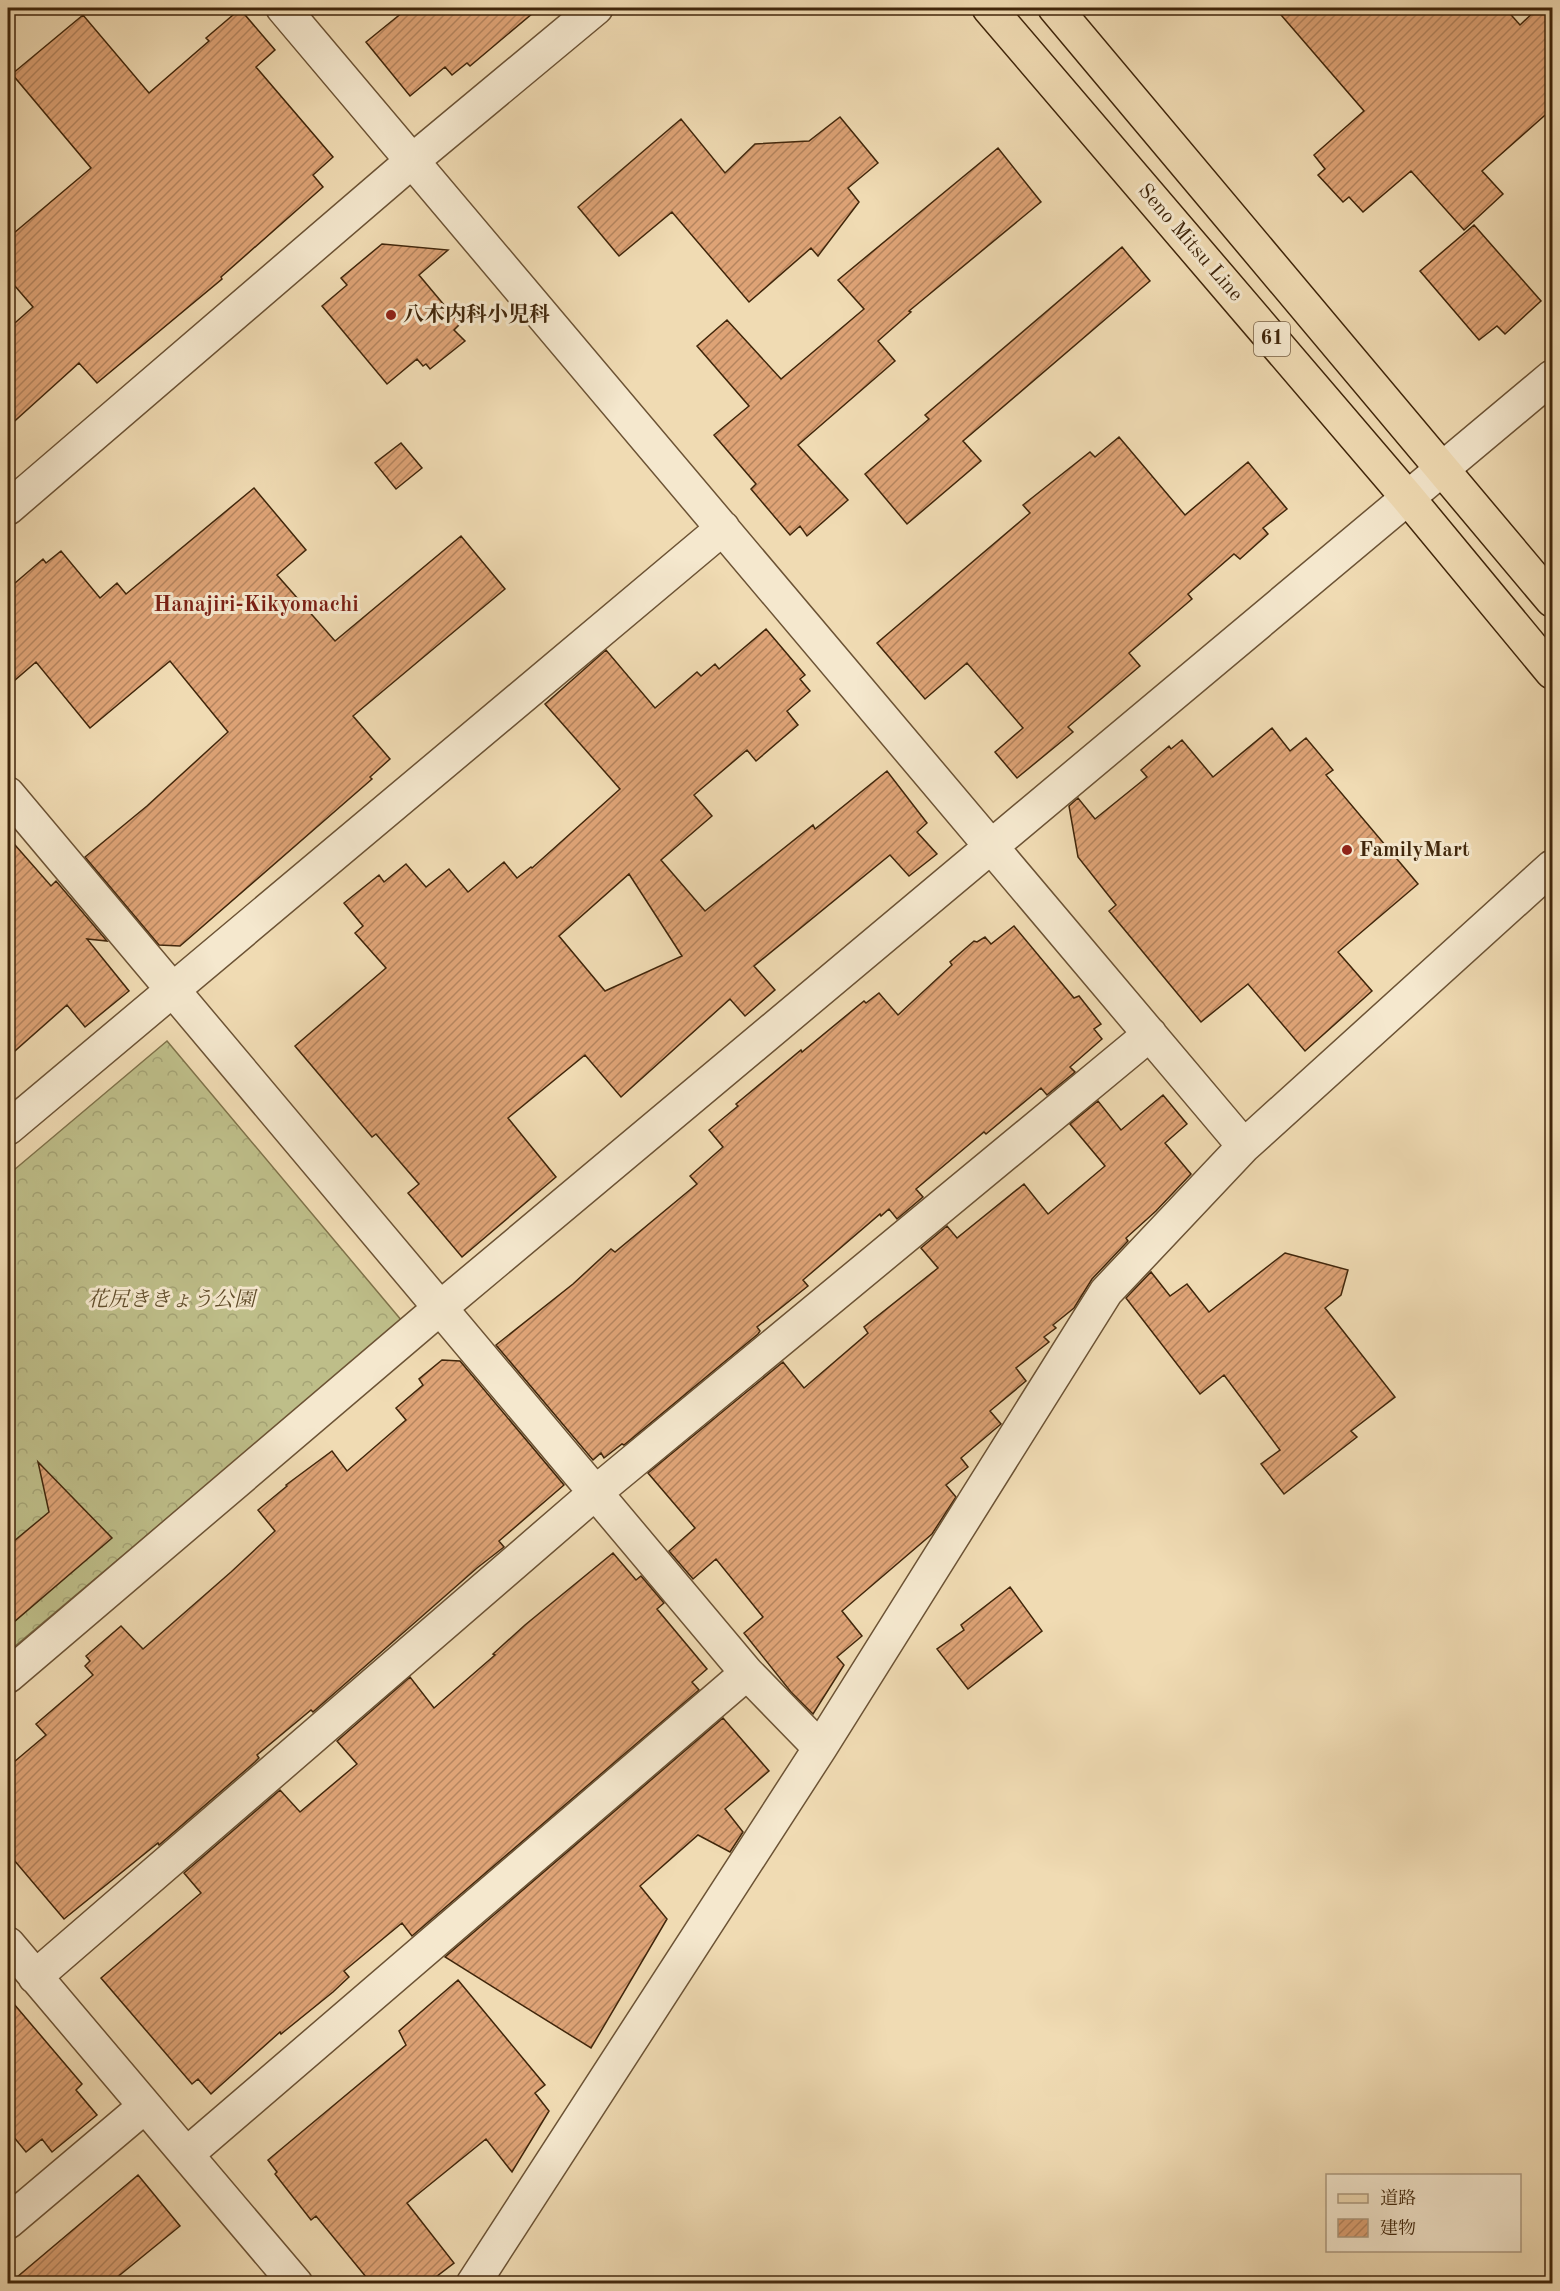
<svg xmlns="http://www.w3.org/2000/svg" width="1560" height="2291" viewBox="0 0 1560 2291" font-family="'Old Standard TT','Noto Serif JP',serif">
	<defs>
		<pattern id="forest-crowns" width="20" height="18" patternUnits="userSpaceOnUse" patternTransform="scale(1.5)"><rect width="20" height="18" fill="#bebe89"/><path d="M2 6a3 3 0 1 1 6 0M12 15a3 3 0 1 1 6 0" fill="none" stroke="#a4a375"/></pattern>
		<pattern id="building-hatch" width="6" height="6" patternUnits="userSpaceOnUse" patternTransform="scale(1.5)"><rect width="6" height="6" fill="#dea376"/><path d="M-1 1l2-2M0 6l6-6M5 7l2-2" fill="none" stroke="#b5855f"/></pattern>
	</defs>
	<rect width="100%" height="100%" fill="#f0dbb3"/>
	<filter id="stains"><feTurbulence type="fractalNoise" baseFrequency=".00333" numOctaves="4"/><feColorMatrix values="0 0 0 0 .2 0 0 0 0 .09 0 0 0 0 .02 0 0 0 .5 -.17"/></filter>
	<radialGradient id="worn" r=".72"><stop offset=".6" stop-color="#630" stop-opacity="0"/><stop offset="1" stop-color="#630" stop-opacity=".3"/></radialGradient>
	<!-- forest -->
	<path fill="url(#forest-crowns)" stroke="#7f724a" stroke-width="1.5" d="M167 1041 402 1321 8 1652V1175Z"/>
	<!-- building -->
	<path fill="url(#building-hatch)" stroke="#40260b" stroke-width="1.5" fill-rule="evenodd" d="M408 8H539L470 66 467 63 452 75 445 67 410 96 366 42Z
		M1275 8H1505L1520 25 1538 8H1552V109L1482 171 1503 194 1464 230 1411 171 1363 212 1349 197 1343 202 1318 175 1325 169 1314 155 1364 111Z
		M240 9 275 50 256 67 333 157 313 175 323 187 221 277 222 279 97 383 79 363 8 427V329L33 307 8 278V238L91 168 12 74 83 15 149 93 209 41 206 38Z
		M840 117 878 163 848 188 859 202 818 256 811 248 749 302 672 212 619 256 578 207 681 119 725 173 755 144 809 141Z
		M998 148 1041 202 909 311 911 312 878 341 895 361 798 445 848 500 807 536 800 526 790 535 751 489 756 484 714 435 749 406 697 346 727 320 781 379 864 309 838 280Z
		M1474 225 1541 301 1505 334 1497 326 1479 340 1420 271Z
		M382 244 448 250 419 275 460 324 454 330 465 341 430 369 426 364 423 366 417 359 387 384 322 306 347 285 341 278Z
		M1122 247 1150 281 963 441 981 461 907 524 865 474 929 419 925 415Z
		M1119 437 1185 515 1248 462 1287 509 1263 528 1268 534 1240 559 1234 554 1188 594 1192 599 1129 653 1140 666 1068 727 1073 732 1017 778 995 752 1023 728 967 663 925 699 877 643 1030 513 1023 505 1090 452 1095 457Z
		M401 443 422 468 396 489 375 463Z
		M254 488 306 550 277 575 335 641 461 536 505 589 353 716 390 759 370 777 372 779 180 946 159 945 85 857 147 806 228 732 170 661 90 728 36 662 8 686V589L43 559 46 563 61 551 100 598 117 583 126 594Z
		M766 629 805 675 800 679 810 691 787 711 798 725 756 761 747 750 694 795 712 816 661 860 705 911 813 825 815 829 887 771 927 823 917 832 937 854 909 876 890 855 754 966 775 990 745 1016 730 999 621 1097 585 1055 508 1118 556 1177 462 1257 408 1193 419 1184 376 1134 372 1137 295 1046 386 968 355 933 363 926 344 903 379 875 384 882 406 864 426 887 449 869 468 892 504 862 517 878 531 867 532 868 620 789 545 704 606 650 655 708 697 672 701 676 715 664 719 669ZM629 874 682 956 605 991 559 936Z
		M1272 728 1290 751 1306 738 1333 770 1326 775 1418 884 1338 952 1372 991 1305 1051 1248 984 1201 1022 1109 911 1116 905 1078 857 1069 806 1078 798 1095 819 1147 777 1141 770 1169 746 1171 749 1182 740 1213 777Z
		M8 837 51 886 56 881 107 941 87 939 129 991 85 1027 67 1005 8 1057Z
		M1014 926 1074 998 1079 996 1101 1024 1094 1029 1102 1039 1070 1067 1075 1072 1047 1095 1041 1088 986 1134 984 1132 916 1189 923 1197 897 1219 889 1209 881 1216 880 1214 803 1280 808 1286 757 1327 760 1331 758 1334 624 1445 622 1444 604 1458 601 1453 593 1460 496 1345 573 1284 611 1249 615 1252 697 1184 690 1176 723 1147 709 1130 738 1106 736 1104 801 1050 802 1052 864 1001 866 1003 879 993 898 1015 952 965 950 962 974 941 977 942 985 937 991 944Z
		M1163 1095 1187 1124 1165 1143 1191 1174 1156 1211 1126 1238 1128 1241 1092 1279 1074 1308 1053 1325 1056 1328 1044 1337 1049 1342 1016 1368 1026 1381 990 1411 1001 1424 961 1458 968 1467 946 1485 956 1497 932 1534 842 1611 862 1636 837 1657 844 1665 813 1714 791 1692 744 1633 763 1617 716 1559 693 1579 669 1551 695 1528 648 1473 783 1362 804 1388 868 1333 864 1327 938 1268 921 1248 947 1226 957 1238 1024 1184 1048 1214 1105 1166 1070 1124 1098 1101 1121 1130Z
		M1285 1253 1348 1270 1341 1295 1325 1308 1395 1397 1351 1431 1357 1437 1284 1494 1261 1464 1280 1450 1224 1375 1200 1394 1126 1298 1151 1272 1170 1296 1187 1284 1209 1312Z
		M442 1360 460 1361 564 1485 499 1541 504 1547 477 1568 313 1712 311 1710 257 1755 259 1758 255 1762 159 1845 158 1843 64 1919 8 1853V1767L46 1735 36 1724 93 1675 85 1666 90 1661 86 1656 121 1626 143 1649 231 1572 275 1531 258 1510 287 1486 286 1485 332 1451 347 1471 406 1420 396 1408 423 1385 419 1379Z
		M38 1462 112 1538 8 1627V1546L49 1512Z
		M613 1553 636 1580 641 1576 664 1603 657 1609 707 1669 692 1682 699 1690 412 1936 402 1923 344 1971 349 1977 333 1992 281 2034 280 2032 211 2094 198 2079 192 2084 101 1978 201 1893 184 1873 280 1790 300 1812 357 1764 337 1741 410 1677 434 1708 495 1655 493 1654 525 1625Z
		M1010 1587 1042 1631 968 1689 937 1649 964 1630 961 1625Z
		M723 1718 769 1771 725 1809 743 1832 730 1852 698 1835 640 1886 667 1919 591 2048 445 1957Z
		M458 1980 545 2085 535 2093 549 2111 512 2172 486 2139 407 2203 454 2263 428 2283H371L316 2216 311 2220 275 2174 277 2172 268 2160 406 2045 399 2031Z
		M8 1997 82 2084 76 2090 97 2115 52 2152 42 2139 26 2152 8 2130Z
		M138 2175 180 2226 110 2283H10Z"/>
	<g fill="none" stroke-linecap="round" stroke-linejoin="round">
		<defs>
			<path id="minor" d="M283 8 1244 1146
				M8 508 412 161 596 8
				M8 794 747 1673 820 1748
				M8 1128 723 528
				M8 1676 440 1308 1552 377
				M8 1944 296 2284
				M35 1977 595 1493 1150 1034
				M187 2154 747 1673
				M8 2222 144 2107
				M473 2284 820 1748 1106 1292 1244 1146 1552 867"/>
			<path id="major" d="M989 8 1408 498 1552 672
				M1055 8 1552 600"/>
		</defs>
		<!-- minor casing -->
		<use href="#minor" stroke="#6c5335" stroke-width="36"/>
		<!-- major casing -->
		<use href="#major" stroke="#40260b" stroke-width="36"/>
		<!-- minor -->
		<use href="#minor" stroke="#f5e8ce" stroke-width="33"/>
		<!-- major -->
		<use href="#major" stroke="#f0dbb3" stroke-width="33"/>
	</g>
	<!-- markers -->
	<g fill="#8f2418" stroke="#f5e8ce" stroke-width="2">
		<circle cx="391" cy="315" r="6"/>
		<circle cx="1347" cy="850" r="6"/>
	</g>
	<g text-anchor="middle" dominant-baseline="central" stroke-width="6" stroke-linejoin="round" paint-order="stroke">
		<!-- shield labels -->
		<rect fill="#f5e8ce" stroke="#766046" stroke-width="1.5" x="1254" y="322" width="36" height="34" rx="4.5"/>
		<g font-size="20" font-weight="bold" fill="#40260b">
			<text x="1272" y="339">61</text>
		</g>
		<!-- street labels -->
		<g font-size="21" fill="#40260b" stroke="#f5e8ce">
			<text transform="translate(1190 243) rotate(49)">Seno Mitsu Line</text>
		</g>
		<!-- poi labels -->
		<g font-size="21" font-weight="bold" fill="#40260b" stroke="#f5e8ce" text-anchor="start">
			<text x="403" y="315">八木内科小児科</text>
			<text x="1359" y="850">FamilyMart</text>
		</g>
		<!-- park labels -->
		<g font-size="21" font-style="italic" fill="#604c2a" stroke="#f5e8ce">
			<text x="171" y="1300">花尻ききょう公園</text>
		</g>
		<!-- neighbourhood labels -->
		<g font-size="22" font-weight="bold" fill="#7a1f14" stroke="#f5e8ce">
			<text x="256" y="605">Hanajiri-Kikyomachi</text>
		</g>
	</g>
	<!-- margin -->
	<rect width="1560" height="2291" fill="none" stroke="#f0dbb3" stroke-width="30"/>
	<rect x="9" y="9" width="1542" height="2273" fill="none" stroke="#40260b" stroke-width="3"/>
	<rect x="15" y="15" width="1530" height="2261" fill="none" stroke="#40260b" stroke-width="1.5"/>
	<!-- legend -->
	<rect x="1326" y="2174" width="195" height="78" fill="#f5e8ce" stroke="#ad9a80" stroke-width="1.5"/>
	<rect x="1338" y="2194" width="30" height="9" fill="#f0dbb3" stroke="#ad9a80" stroke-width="1.5"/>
	<text x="1380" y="2204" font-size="18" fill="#40260b">道路</text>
	<rect x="1338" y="2219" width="30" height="18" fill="url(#building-hatch)" stroke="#ad9a80" stroke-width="1.5"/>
	<text x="1380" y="2234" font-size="18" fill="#40260b">建物</text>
	<rect width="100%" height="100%" filter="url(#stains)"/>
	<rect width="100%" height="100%" fill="url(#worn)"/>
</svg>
